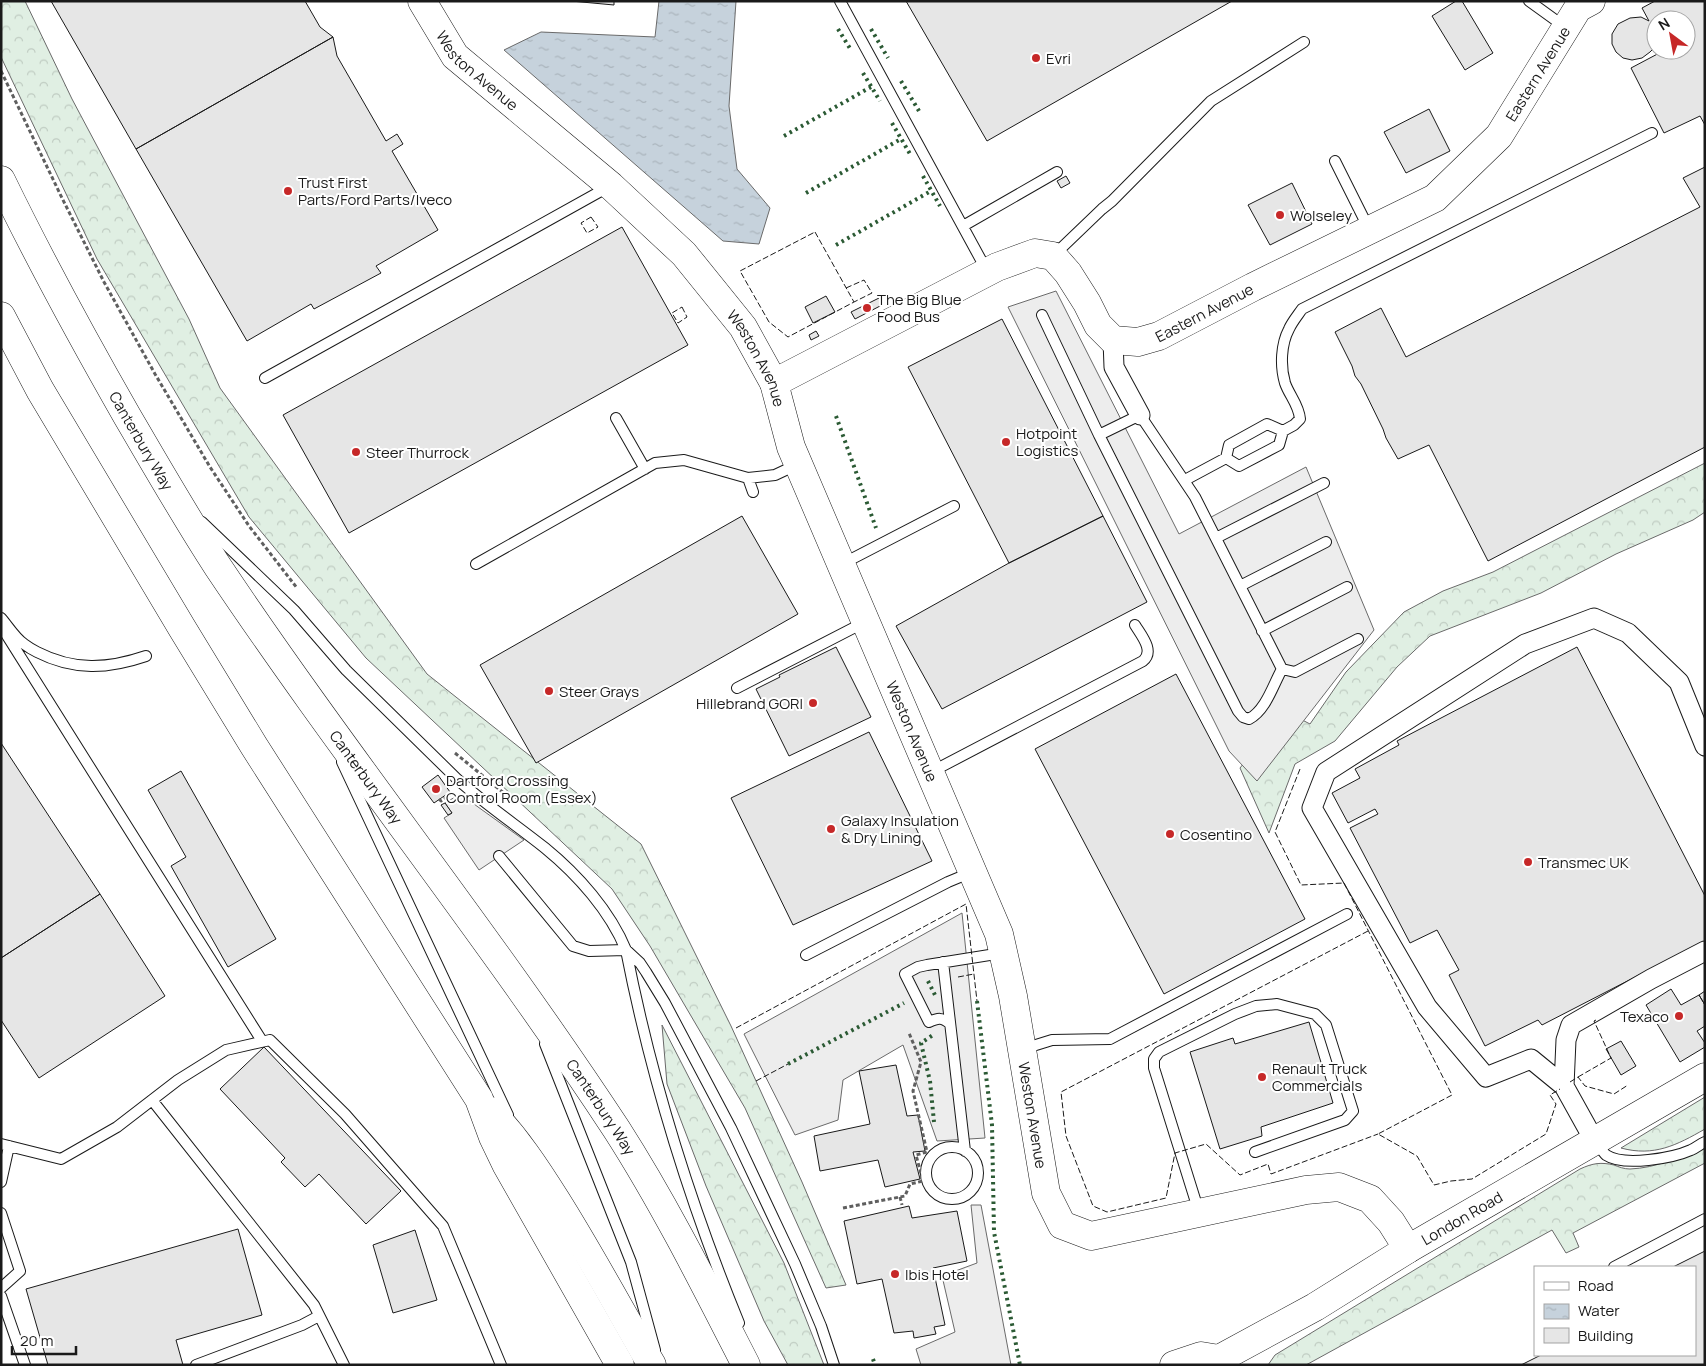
<svg xmlns="http://www.w3.org/2000/svg" width="1706" height="1366" viewBox="0 0 1706 1366" font-family="Manrope,sans-serif">
	<defs>
		<pattern id="forest-crowns" width="20" height="18" patternUnits="userSpaceOnUse" patternTransform="scale(1.25)"><rect width="20" height="18" fill="#e0efe3"/><path d="M2 6a3 3 0 1 1 6 0M12 15a3 3 0 1 1 6 0" fill="none" stroke="#c0ccc2"/></pattern>
		<pattern id="water-ripples" width="26" height="14" patternUnits="userSpaceOnUse" patternTransform="scale(1.25)"><rect width="26" height="14" fill="#c6d2dc"/><path d="M2 4q2-2 4 0t4 0M15 11q2-2 4 0t4 0" fill="none" stroke="#aab4bc"/></pattern>
	</defs>
	<rect width="100%" height="100%" fill="#fff"/>
	<!-- forest -->
	<path fill="url(#forest-crowns)" stroke="#6a6a6a" d="M1 1H25L72 99 189 319 220 388 427 674 641 844 731 1026 802 1182 846 1285 826 1288 745 1108 650 946 612 889 366 658 249 517 97 259 1 57Z
		M1705 463V512L1693 520 1616 554 1541 593 1430 636 1397 667 1335 741 1295 764 1269 833 1240 768 1285 711 1310 724 1346 672 1404 612 1443 591 1493 572Z
		M662 1025 784 1263 824 1365H788L764 1321 706 1186 667 1084Z
		M1705 1097V1129C1677 1145 1654 1157 1621 1148Z
		M1705 1146V1163L1573 1233 1579 1247 1566 1253 1552 1230 1306 1365H1268L1275 1355 1580 1169C1593 1163 1601 1162 1614 1165 1619 1167 1624 1169 1630 1169 1656 1168 1681 1157 1705 1146Z"/>
	<!-- parking -->
	<path fill="#ededed" stroke="#6a6a6a" d="M1056 291 1179 534 1306 467 1374 630 1257 781 1229 751 1008 307Z
		M460 794 524 840 479 870 444 818 452 813 445 803Z
		M962 913 985 1138 937 1141 903 1045 843 1080 838 1120 795 1135 744 1034Z
		M971 1205H981L1011 1365H921L916 1349 955 1332 942 1276 977 1263Z"/>
	<!-- water -->
	<path fill="url(#water-ripples)" stroke="#6a6a6a" d="M659 1H736L729 106 737 169 770 208 759 244 723 241 504 50 541 32 655 37Z"/>
	<!-- building -->
	<path fill="#e6e6e6" stroke="#1a1a1a" d="M51 1H305L320 27 333 37 136 149Z
		M571 1H614V5Z
		M906 1H1232L987 141Z
		M1456 1H1462L1493 53 1465 70 1432 16Z
		M1655 1H1705V125L1700 116 1664 133 1631 68 1665 50H1686V20H1656V46L1650 52 1642 58 1632 60 1623 58 1616 52 1612 44V34L1618 24 1630 18 1641 17 1649 21 1642 8Z
		M333 37 337 56 386 141 397 134 403 144 392 151 438 230 376 266 381 273 314 309 311 304 247 341 136 149Z
		M1429 109 1450 151 1406 173 1384 132Z
		M1705 167V447L1488 561 1429 445 1398 459 1386 438 1383 429 1361 384 1355 376 1352 366 1335 332 1381 308 1406 357 1700 207 1683 178Z
		M1066 176 1070 183 1061 188 1057 181Z
		M1292 183 1312 224 1270 245 1248 205Z
		M622 227 688 345 349 533 283 415Z
		M826 296 835 312 813 323 805 307Z
		M879 298 882 305 855 319 851 312Z
		M1002 319 1103 516 1009 563 908 367Z
		M816 331 819 336 811 340 809 335Z
		M742 516 798 614 536 763 480 665Z
		M1103 516 1147 602 942 709 896 626 1009 563Z
		M836 647 871 717 789 756 756 689 780 677 779 675Z
		M1577 647 1705 896V941L1542 1025 1538 1020 1485 1046 1449 975 1459 970 1437 930 1410 943 1350 828 1378 814 1375 809 1348 823 1332 793 1360 778 1355 769 1399 745 1397 741Z
		M1176 674 1305 919 1164 994 1035 749Z
		M869 732 932 861 793 925 731 798Z
		M1 743 100 894 1 958Z
		M181 771 276 939 228 967 171 866 186 857 148 790Z
		M438 775 450 792 434 803 422 787Z
		M445 803 452 813 448 815 441 805Z
		M100 894 165 996 39 1078 1 1020V958Z
		M1671 989 1681 1005 1699 995 1705 1005V1026L1697 1031 1705 1043V1047L1680 1062 1646 1005Z
		M1705 991V1005L1699 995Z
		M1309 1022 1333 1103 1261 1127 1262 1136 1220 1149 1190 1052 1233 1038 1235 1044Z
		M1621 1041 1636 1066 1621 1075 1606 1049Z
		M264 1047 401 1191 366 1224 319 1174 305 1187 281 1162 285 1158 220 1089Z
		M896 1065 907 1116 918 1115 925 1151 913 1152 920 1179 885 1187 878 1160 820 1171 814 1136 870 1124 859 1071Z
		M909 1206 912 1218 957 1211 967 1261 933 1268 945 1325 934 1327 936 1334 914 1338 913 1331 894 1333 882 1279 857 1284 844 1221Z
		M238 1229 262 1315 176 1340 183 1365H48L26 1289Z
		M415 1230 437 1300 393 1313 373 1245Z
		M1705 1251V1365H1521L1541 1355H1695V1267H1673Z"/>
	<g fill="none" stroke-linecap="round" stroke-linejoin="round">
		<defs>
			<path id="lane" d="M840 1 987 271
				M1529 1 1565 27
				M1335 161 1369 229
				M963 226 1057 172
				M1054 255 1102 209 1112 201 1211 101 1304 42
				M1042 315 1099 435 1238 711 1243 717 1249 719C1266 710 1273 685 1282 669L1195 497 1140 415 1099 435
				M265 378 610 186
				M616 418 645 469
				M1283 431 1267 424 1229 445 1226 458 1239 466 1279 445 1283 431 1294 425 1300 419C1299 405 1289 395 1285 383 1280 366 1281 344 1289 329 1292 322 1298 315 1302 309L1652 133
				M748 478 753 492
				M1185 480 1226 458
				M202 522 294 610 346 670 457 779C485 804 516 825 545 848 578 875 610 911 626 950 651 1078 690 1203 739 1323
				M1216 538 1324 483
				M476 564 655 463 684 460 748 478 775 475 792 467H799
				M842 564 954 506
				M1240 586 1326 542
				M1 618C8 626 15 638 24 644 28 647 33 650 37 652 74 671 108 669 146 656
				M1 626 262 1041
				M1262 631 1347 587
				M1282 669 1295 672 1358 639
				M737 688 865 622
				M342 762 508 1115
				M931 772 1143 661C1155 651 1141 635 1135 625
				M499 856 573 946 589 951 626 950 640 963 646 972 665 1003 731 1128 795 1264 821 1326 834 1365
				M806 955 948 882 972 872
				M943 962 965 1151
				M950 1024C942 1017 938 1018 929 1022L905 974 918 967 927 965 1002 953
				M545 1044 631 1262 655 1350
				M1023 1049 1052 1040 1110 1039 1347 914
				M152 1100 314 1305 344 1365
				M1596 1143C1599 1146 1603 1152 1606 1155 1624 1167 1673 1158 1691 1150 1696 1148 1700 1144 1705 1142
				M1 1144 61 1159 117 1127 178 1080 226 1050 270 1040 345 1114 443 1226 501 1365
				M926 1173a26 26 0 1 1 52 0a26 26 0 1 1-52 0Z
				M1 1182 9 1146
				M1199 1212 1154 1068V1059L1159 1052 1235 1014 1256 1006 1277 1004 1315 1014 1326 1025 1353 1111 1345 1120 1255 1152
				M1 1213 20 1271 1 1288
				M1614 1267 1705 1219
				M1 1296 25 1365
				M196 1365 302 1325 319 1316"/>
			<path id="street" d="M1113 340 1114 367 1140 415
				M1564 1086 1566 1040 1571 1025 1651 979 1705 951
				M1594 1140 1564 1086 1531 1059 1486 1077 1427 1007 1312 808 1326 772 1525 644 1594 618 1628 633 1679 682 1705 746"/>
			<g id="secondary">
				<path id="s1" d="M422 1 455 56 611 186 684 254 743 327 774 383 791 447 999 934 1013 996 1046 1193 1062 1225 1091 1236 1306 1190 1339 1187 1370 1199 1391 1222 1408 1249"/>
				<path id="s2" d="M774 383 997 267 1035 253 1053 256 1068 273 1087 303 1098 325 1113 340 1138 342 1159 336 1253 287 1435 198 1499 136 1578 8 1591 1"/>
				<path d="M1174 1365 1201 1356 1219 1359"/>
				<path id="s3" d="M1215 1365 1219 1359 1315 1307 1408 1249 1705 1077"/>
			</g>
			<g id="highway">
				<path id="s4" d="M1 180C40 260 83 339 127 416 157 467 186 518 218 567 346 758 491 938 617 1130 665 1205 705 1285 746 1365"/>
				<path d="M1 316 40 390 182 628 254 746 479 1099 493 1137 506 1164 620 1365"/>
				<path d="M490 1111C516 1138 536 1168 556 1200 590 1254 620 1310 652 1365"/>
			</g>
		</defs>
		<!-- lane casing -->
		<use href="#lane" stroke="#1a1a1a" stroke-width="12"/>
		<!-- street casing -->
		<use href="#street" stroke="#1a1a1a" stroke-width="21"/>
		<!-- secondary casing -->
		<use href="#secondary" stroke="#1a1a1a" stroke-width="29"/>
		<!-- highway casing -->
		<use href="#highway" stroke="#1a1a1a" stroke-width="29"/>
		<!-- path -->
		<path stroke="#5f5f5f" stroke-width="3" stroke-dasharray="4 2.5" stroke-linecap="butt" d="M1 71 62 198 104 282 155 374 210 467 249 526 297 588
			M455 753 505 794V799
			M439 799 441 801 452 793
			M900 1197 902 1205
			M843 1208 905 1196 910 1184 923 1181 916 1155 927 1152 913 1091 921 1062 909 1033"/>
		<!-- lane -->
		<use href="#lane" stroke="#fff" stroke-width="10"/>
		<!-- street -->
		<use href="#street" stroke="#fff" stroke-width="19"/>
		<!-- secondary -->
		<use href="#secondary" stroke="#fff" stroke-width="28"/>
		<!-- highway -->
		<use href="#highway" stroke="#fff" stroke-width="28"/>
		<!-- hedge -->
		<path stroke="#2b5a34" stroke-width="4" stroke-dasharray="2.5 4" stroke-linecap="butt" d="M838 29 851 50
			M871 29 888 58
			M863 73 880 101
			M901 81 919 111
			M892 123 910 154
			M784 136 871 87
			M923 176 940 206
			M806 193 901 139
			M836 245 931 191
			M836 416 876 528
			M928 981 936 997
			M977 1001 992 1125 994 1232 1020 1365
			M788 1064 904 1003
			M929 1077 921 1043 933 1035
			M930 1081 934 1122
			M873 1359 875 1365"/>
		<!-- fence -->
		<path stroke="#1a1a1a" stroke-width="1" stroke-dasharray="6 2.5" stroke-linecap="butt" d="M591 217 598 227 587 233 581 223Z
			M815 232 854 302 788 337 769 322 740 271Z
			M846 288 864 280 872 293 854 302
			M682 307 687 317 678 323 672 313Z
			M1300 769 1275 832 1301 885 1344 883 1452 1095 1378 1134 1417 1156 1434 1185 1451 1181 1472 1179 1546 1134 1556 1104 1550 1095 1560 1089
			M1368 931 1061 1092 1066 1136 1093 1206 1107 1212 1166 1198 1175 1153 1206 1144 1240 1175 1268 1164 1271 1174 1378 1134
			M958 977 974 974
			M736 1028 966 904 977 1001
			M1578 1077 1611 1058 1594 1021 1596 1020
			M756 1081 788 1064
			M1570 1082 1578 1077 1585 1086 1614 1094 1628 1085"/>
	</g>
	<!-- markers -->
	<g fill="#c62828" stroke="#fff" stroke-width="2">
		<circle cx="1036" cy="58" r="5"/>
		<circle cx="288" cy="191" r="5"/>
		<circle cx="1280" cy="215" r="5"/>
		<circle cx="867" cy="308" r="5"/>
		<circle cx="1006" cy="442" r="5"/>
		<circle cx="356" cy="452" r="5"/>
		<circle cx="549" cy="691" r="5"/>
		<circle cx="813" cy="703" r="5"/>
		<circle cx="436" cy="789" r="5"/>
		<circle cx="831" cy="829" r="5"/>
		<circle cx="1170" cy="834" r="5"/>
		<circle cx="1528" cy="862" r="5"/>
		<circle cx="1679" cy="1016" r="5"/>
		<circle cx="1262" cy="1077" r="5"/>
		<circle cx="895" cy="1274" r="5"/>
	</g>
	<g text-anchor="middle" dominant-baseline="central" stroke-width="4" stroke-linejoin="round" paint-order="stroke">
		<!-- poi labels -->
		<g font-size="15" fill="#1a1a1a" stroke="#fff" text-anchor="start">
			<text x="1046" y="58">Evri</text>
			<text x="298" y="182">Trust First<tspan x="298" dy="17">Parts/Ford Parts/Iveco</tspan></text>
			<text x="1290" y="215">Wolseley</text>
			<text x="877" y="299">The Big Blue<tspan x="877" dy="17">Food Bus</tspan></text>
			<text x="1016" y="433">Hotpoint<tspan x="1016" dy="17">Logistics</tspan></text>
			<text x="366" y="452">Steer Thurrock</text>
			<text x="559" y="691">Steer Grays</text>
			<text x="803" y="703" text-anchor="end">Hillebrand GORI</text>
			<text x="446" y="780">Dartford Crossing<tspan x="446" dy="17">Control Room (Essex)</tspan></text>
			<text x="841" y="820">Galaxy Insulation<tspan x="841" dy="17">&amp; Dry Lining</tspan></text>
			<text x="1180" y="834">Cosentino</text>
			<text x="1538" y="862">Transmec UK</text>
			<text x="1669" y="1016" text-anchor="end">Texaco</text>
			<text x="1272" y="1068">Renault Truck<tspan x="1272" dy="17">Commercials</tspan></text>
			<text x="905" y="1274">Ibis Hotel</text>
		</g>
		<!-- street labels -->
		<g font-size="15" fill="#1a1a1a" stroke="#fff">
			<text stroke="none"><textPath href="#s1" startOffset="90">Weston Avenue</textPath></text>
			<text stroke="none"><textPath href="#s2" startOffset="932">Eastern Avenue</textPath></text>
			<text stroke="none"><textPath href="#s2" startOffset="512">Eastern Avenue</textPath></text>
			<text stroke="none"><textPath href="#s1" startOffset="495">Weston Avenue</textPath></text>
			<text stroke="none"><textPath href="#s4" startOffset="296">Canterbury Way</textPath></text>
			<text stroke="none"><textPath href="#s1" startOffset="900">Weston Avenue</textPath></text>
			<text stroke="none"><textPath href="#s4" startOffset="701">Canterbury Way</textPath></text>
			<text stroke="none"><textPath href="#s4" startOffset="1106">Canterbury Way</textPath></text>
			<text stroke="none"><textPath href="#s1" startOffset="1305">Weston Avenue</textPath></text>
			<text stroke="none"><textPath href="#s3" startOffset="288">London Road</textPath></text>
		</g>
	</g>
	<!-- border -->
	<rect width="1706" height="1366" fill="none" stroke="#1a1a1a" stroke-width="5"/>
	<!-- legend -->
	<rect x="1534" y="1266" width="162" height="90" fill="#ffffff" stroke="#a3a3a3"/>
	<rect x="1544" y="1282" width="25" height="8" fill="#ffffff" stroke="#a3a3a3"/>
	<text x="1578" y="1291" font-size="15" fill="#1a1a1a">Road</text>
	<rect x="1544" y="1304" width="25" height="15" fill="url(#water-ripples)" stroke="#a3a3a3"/>
	<text x="1578" y="1316" font-size="15" fill="#1a1a1a">Water</text>
	<rect x="1544" y="1328" width="25" height="15" fill="#e6e6e6" stroke="#a3a3a3"/>
	<text x="1578" y="1341" font-size="15" fill="#1a1a1a">Building</text>
	<!-- north arrow -->
	<g transform="translate(1671 35) rotate(328)"><circle r="24" fill="#ffffff" stroke="#a3a3a3"/>
	<path d="M0-4L9 19L0 12L-9 19Z" fill="#c62828"/>
	<text y="-8" font-size="14" font-weight="bold" text-anchor="middle" fill="#1a1a1a">N</text>
	</g>
	<!-- scale -->
	<path d="M12 1346v8h64v-8" fill="none" stroke="#1a1a1a" stroke-width="2.5"/>
	<text x="20" y="1346" font-size="15" fill="#1a1a1a" stroke="#ffffff" stroke-width="4" paint-order="stroke">20 m</text>
</svg>
